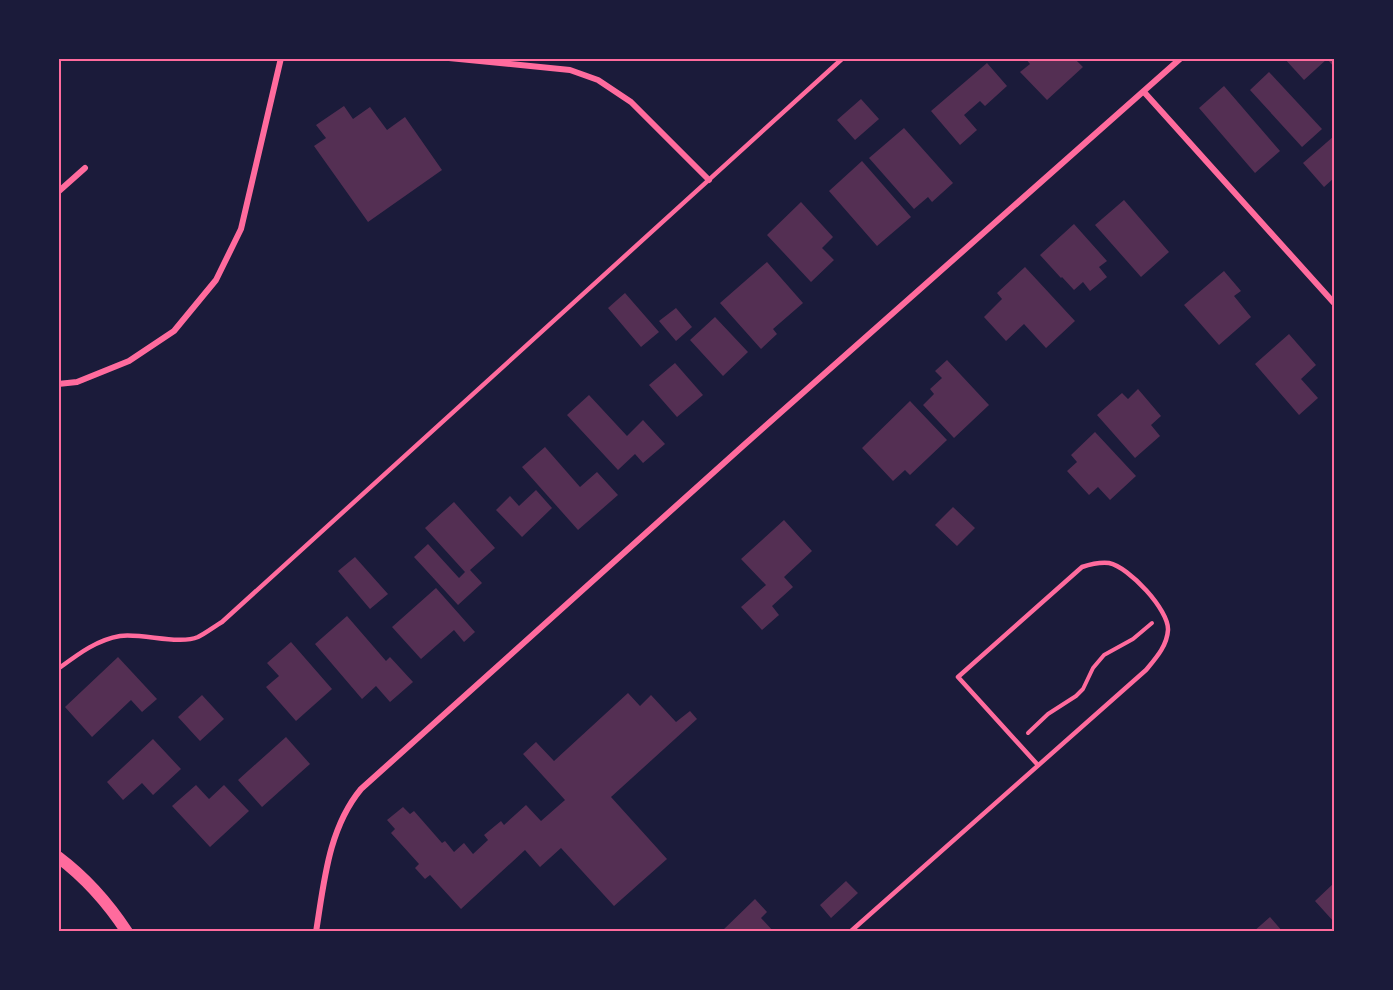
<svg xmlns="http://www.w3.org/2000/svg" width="1393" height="990" viewBox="0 0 1393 990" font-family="'Asap Condensed',sans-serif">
	<rect width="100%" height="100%" fill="#1b1b3a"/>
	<!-- building -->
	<path fill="#542f53" d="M1025 58H1074L1083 67 1047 100 1020 72 1030 64Z
		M1284 58H1334V67L1327 59 1304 80Z
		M987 63 1007 86 985 106 980 101 964 115 977 130 960 145 931 111Z
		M1269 72 1322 129 1302 147 1250 90Z
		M1224 86 1280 151 1255 173 1199 108Z
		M861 99 879 119 855 140 837 120Z
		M344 106 353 119 370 107 387 130 405 117 442 170 368 222 314 146 326 138 316 125Z
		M904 128 953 183 932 202 928 197 914 209 869 158Z
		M1334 136V178L1324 187 1303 163Z
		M862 161 911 217 877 246 829 191Z
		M1124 200 1169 252 1141 277 1095 225Z
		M801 202 833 237 822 248 834 260 811 282 767 235Z
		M1074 224 1107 261 1099 267 1107 277 1090 291 1083 282 1074 290 1062 277 1061 278 1040 255Z
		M767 262 803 303 773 329 777 334 761 349 720 303Z
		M1025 267 1075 321 1046 348 1024 324 1006 341 984 317 1002 299 997 293Z
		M1224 271 1241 291 1234 296 1251 317 1219 345 1184 305Z
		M625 293 659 332 641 347 608 308Z
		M676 308 692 327 676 341 659 321Z
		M715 317 748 352 723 376 690 340Z
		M1289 334 1316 365 1301 379 1318 398 1299 415 1255 364Z
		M947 360 989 405 954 438 923 405 934 394 930 389 942 378 935 371Z
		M675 363 703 395 677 417 649 385Z
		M1138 389 1161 416 1151 425 1160 436 1135 458 1097 415 1122 393 1128 399Z
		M589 395 627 436 643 420 665 444 643 463 635 454 618 470 567 415Z
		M910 401 947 440 910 475 905 470 893 481 862 448Z
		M1095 432 1136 476 1110 500 1098 487 1089 495 1067 471 1077 462 1071 455Z
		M545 447 580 487 597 472 618 495 578 530 522 467Z
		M536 490 552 508 522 537 496 510 510 496 519 506Z
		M454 502 495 548 470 570 482 583 458 605 414 557 428 544 459 578 465 572 425 528Z
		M953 507 975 528 957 546 935 525Z
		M784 520 812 551 784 577 793 587 772 606 779 615 762 630 741 607 766 585 741 559Z
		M355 557 388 594 370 609 338 571Z
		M436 588 475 632 464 642 454 630 421 659 392 627Z
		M347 616 386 661 390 657 413 682 390 702 376 686 362 699 315 644Z
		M291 642 332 689 296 721 266 687 279 676 267 663Z
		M118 657 157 699 142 712 131 700 92 737 65 707Z
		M628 693 640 706 651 695 676 722 690 711 697 719 611 797 667 859 614 906 561 848 540 867 525 850 461 909 430 875 425 879 415 868 419 864 391 833 395 829 387 820 403 807 410 814 414 811 442 843 445 841 454 852 464 843 473 854 488 840 484 835 501 821 504 825 526 805 541 821 565 800 523 754 536 742 554 761Z
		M202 695 224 719 200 741 178 717Z
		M286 737 310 764 262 807 238 780Z
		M153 739 181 769 153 795 142 783 123 800 107 782Z
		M196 785 209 799 224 785 249 811 210 847 172 806Z
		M846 881 858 893 831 918 820 905Z
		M1334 883V922L1315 901Z
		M755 899 767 912 761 918 774 932H721Z
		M1270 917 1283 932H1253Z"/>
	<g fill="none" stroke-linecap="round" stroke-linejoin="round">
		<!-- path -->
		<path stroke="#ff6b9d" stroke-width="4" d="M1028 733 1048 714 1076 696 1083 689 1093 668 1104 655 1133 639 1152 623"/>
		<!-- service -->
		<path stroke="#ff6b9d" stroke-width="4.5" d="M58 669C77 655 96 640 120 636 143 633 179 645 198 637 206 633 215 626 222 622L843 58
			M850 932 1146 670C1156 658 1167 646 1168 630 1169 610 1129 567 1109 563 1100 562 1091 564 1082 567L958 677 1037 764"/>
		<!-- minor -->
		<path stroke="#ff6b9d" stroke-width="6" d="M449 58 570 70 598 80 631 102 709 180
			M1144 92 1334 303
			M58 192 85 168
			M58 384 77 382 129 361 174 331 216 280 241 229 281 58
			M316 932C324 883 328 829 361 789L744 445 1181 58"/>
		<!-- secondary -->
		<path stroke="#ff6b9d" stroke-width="12" d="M58 857C86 878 108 903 127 932"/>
	</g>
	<!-- border -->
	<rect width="1393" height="990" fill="none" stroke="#1b1b3a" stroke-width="120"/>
	<rect x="60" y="60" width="1273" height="870" fill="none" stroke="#ff6b9d" stroke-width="2"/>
</svg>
